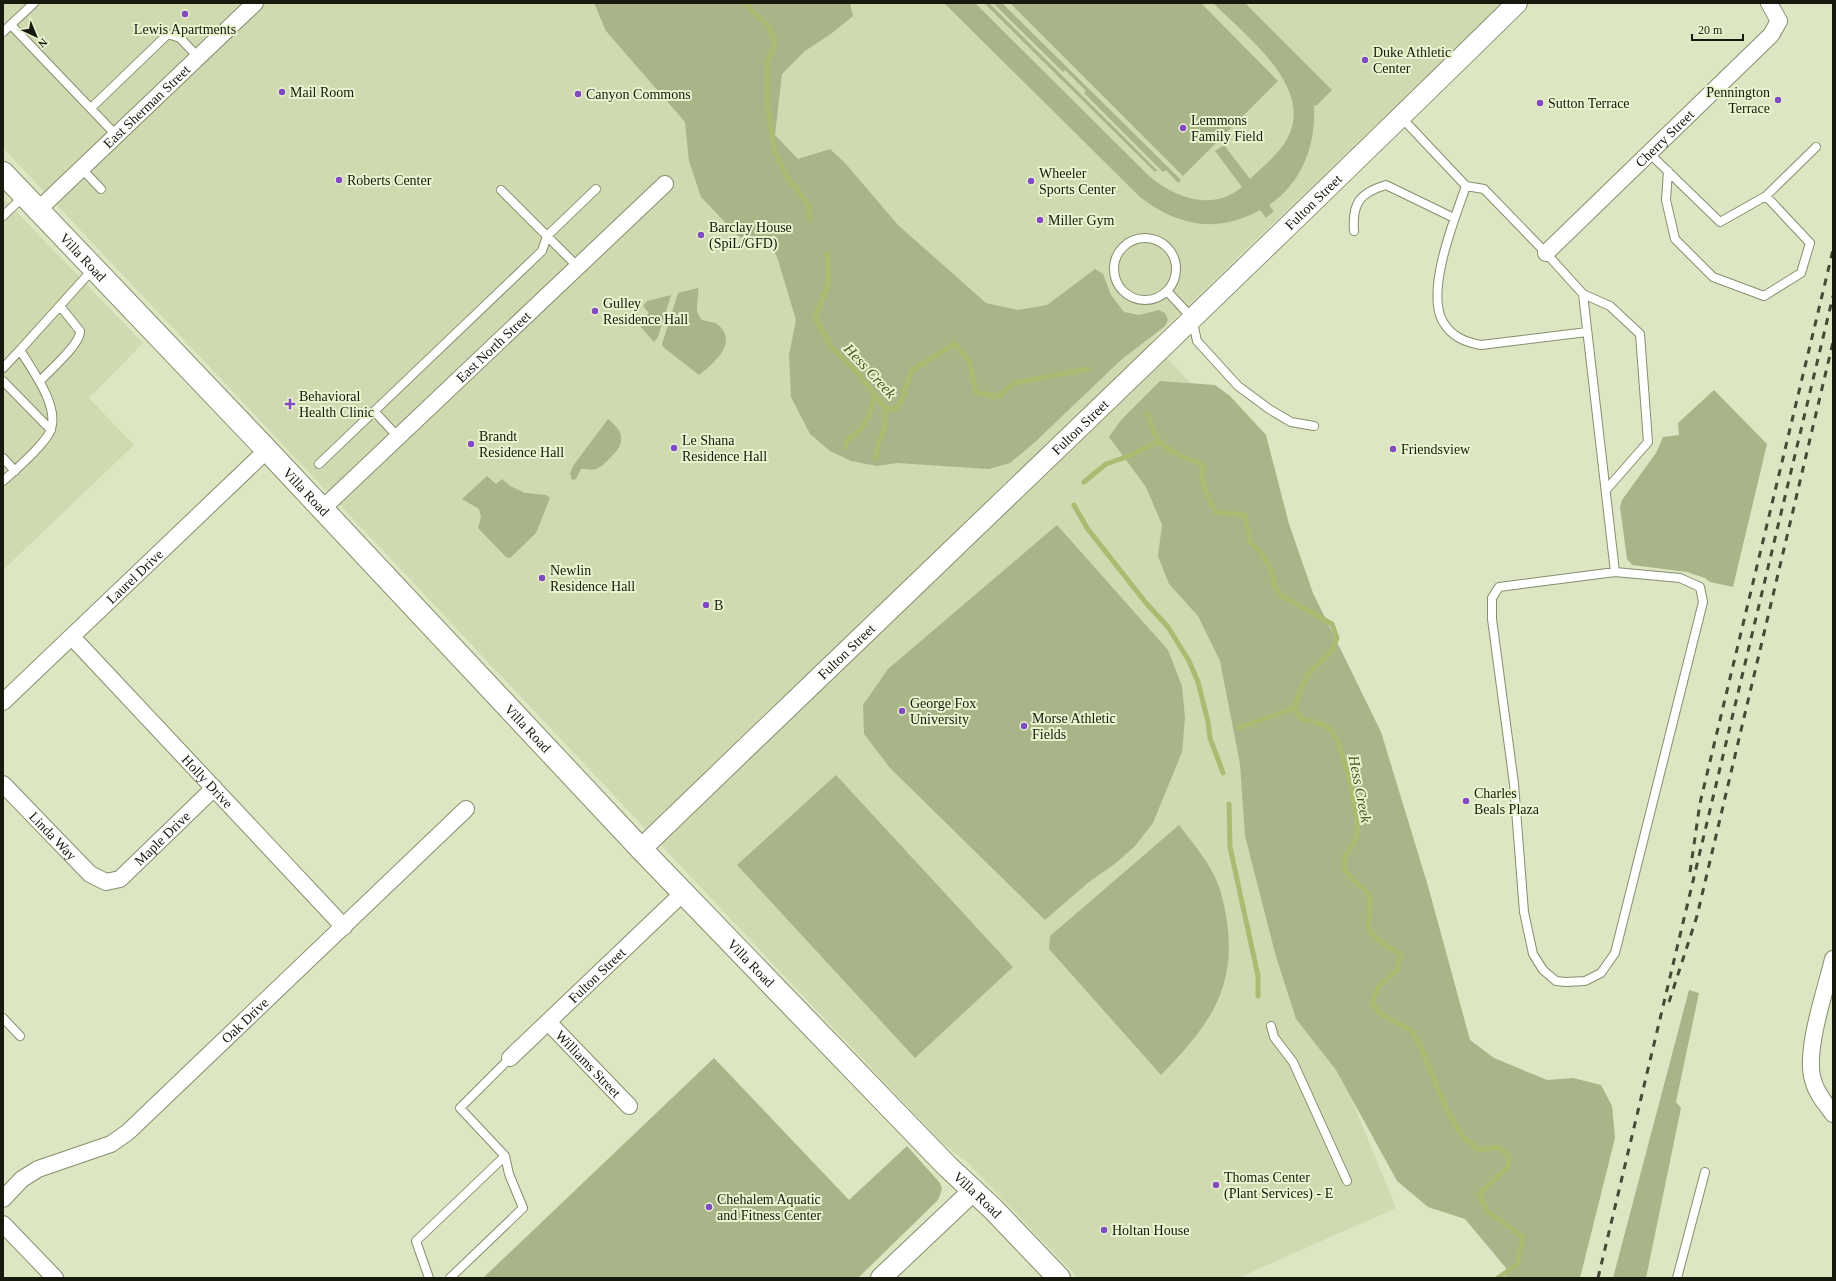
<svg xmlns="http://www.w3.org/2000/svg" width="1836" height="1281" viewBox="0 0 1836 1281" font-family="'Times New Roman',serif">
	<rect width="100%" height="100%" fill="#dde6c2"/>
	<!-- built -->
	<path fill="#cfdab0" d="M3 3H1502L1151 341 1226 421 1312 1002 1396 1208 1238 1278H1078L965 1160 943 1144 3 148Z
		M3 198 143 343 89 398 134 445 3 570Z"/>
	<!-- green -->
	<path fill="#a9b488" d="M594 3H850L853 16 832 33 805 51 782 74 775 135 798 159 830 149 845 163 898 225 986 303 1018 310 1047 305 1095 269 1103 274 1111 295 1124 312 1139 315 1159 310 1165 313 1168 320 1165 326 1121 360 1035 442 1010 463 989 469 897 463 877 466 851 461 830 451 810 434 791 397 789 355 796 320 778 260 769 237 745 239 738 236 701 197 689 161 685 122 606 31Z
		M944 3H975L1149 176C1175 198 1213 212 1242 187L1215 151 1224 145 1250 179C1262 167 1279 154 1287 139 1316 88 1244 34 1213 3H1245L1332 90 1316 106 1314 105C1316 144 1303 182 1269 205L1274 211 1266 218 1260 210C1217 234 1177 226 1140 197Z
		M984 3H989L1157 170 1155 172Z
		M993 3H1002L1181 180 1178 183 1166 170 1163 172 1084 93 1086 91 1065 70 1063 72Z
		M1010 3H1201L1278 81 1183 176Z
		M698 288C700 300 692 308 702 320 707 322 712 321 717 324 740 342 713 364 699 375L663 347 662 344 678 293Z
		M671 295 658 337 654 342 638 324 649 313 643 306 647 301Z
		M1160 381 1215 385 1230 396 1266 435 1289 524 1313 593 1381 732 1428 886 1470 1040 1494 1058 1547 1080 1573 1078 1601 1085 1612 1106 1615 1138 1580 1278H1505L1506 1268 1465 1219 1428 1207 1397 1181 1336 1070 1296 1019 1275 953 1245 836 1240 764 1220 661 1198 616 1169 584 1158 556 1162 525 1146 487 1109 437 1121 420Z
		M1714 390 1767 444 1733 587 1710 582 1705 578 1687 572 1632 565 1627 559 1620 507 1622 500 1656 453 1663 437 1679 435 1678 423Z
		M608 419C623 431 627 442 611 457 607 461 602 467 596 469 591 471 586 468 581 469L576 479 572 480 570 473 573 466Z
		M487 476 496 484 502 479 510 486 525 493 546 495 550 498 536 533 510 558 506 557 478 528 481 517 479 509 462 499Z
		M1057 525 1168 650 1182 686 1185 718 1182 752 1153 823 1135 846 1116 863 1089 882 1045 920 890 768 864 734 863 705 888 669Z
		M836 775 1013 967 915 1058 737 865Z
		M1179 825C1191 841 1205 857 1214 875 1221 889 1225 907 1227 922 1237 990 1206 1029 1161 1075L1049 949 1050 936Z
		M1689 990 1699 993 1676 1102 1681 1108 1646 1278H1613Z
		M714 1058 849 1200 907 1146 940 1183 942 1189 938 1200 858 1278H483Z"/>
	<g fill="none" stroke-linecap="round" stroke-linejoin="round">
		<!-- stream -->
		<path stroke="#abbb71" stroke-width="5" d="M744 3 770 28 775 42 767 63V102L775 153 787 177 809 205V220
			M827 253 829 282 815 317 831 347 858 373 885 408 895 410 902 399 912 370 955 344 969 361 976 392 998 397 1014 383 1088 369
			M1147 413C1151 422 1153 433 1158 440 1165 450 1189 460 1200 463L1203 467C1199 484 1208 497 1216 512L1245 515 1250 542 1262 554 1271 570 1275 588 1282 596 1332 624 1337 638 1331 652 1307 675 1294 708 1301 719C1313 721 1322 722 1331 731 1343 743 1362 823 1356 839 1353 848 1344 852 1344 863 1344 878 1363 884 1369 896 1374 910 1363 924 1372 934 1379 942 1392 949 1401 955L1397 970 1378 987 1372 1004 1381 1014 1412 1031 1422 1050 1446 1108 1461 1135 1479 1150 1497 1147 1509 1156 1508 1167 1479 1194 1487 1211 1523 1237 1517 1265 1498 1278
			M845 448 847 440C866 430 870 414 875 395
			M876 459 878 443 885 428V408
			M1084 482 1106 464 1132 455 1158 441
			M1074 505 1087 528 1146 603 1168 627 1189 661 1198 682 1208 722 1210 738 1223 773
			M1238 728 1294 708
			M1229 804 1230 847 1258 976V996"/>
		<defs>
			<path id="service" d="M11 25 116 135
				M3 32 34 3
				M91 108 168 34 180 38 198 57
				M1401 117 1466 186 1484 189 1546 253 1583 294 1615 572
				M1649 153 1720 222 1766 196 1816 147
				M81 168 101 189
				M1668 171 1666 200 1675 239 1713 277 1764 296 1801 273 1810 243 1766 196
				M1466 186C1455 218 1425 291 1443 322 1452 337 1465 342 1481 345L1587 332
				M501 190 578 267
				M3 216 24 196
				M1354 231C1352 204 1359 193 1386 185L1454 218
				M1114 269a31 31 0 1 1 62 0a31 31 0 1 1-62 0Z
				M1167 291 1192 318 1197 341 1238 386 1269 409 1291 422 1314 426
				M1583 294 1610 306 1640 334 1648 442 1606 490
				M3 368 20 350
				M3 381 51 430
				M40 381C49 371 81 344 80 331L60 306
				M374 411 398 437
				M3 458 15 471
				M319 464 542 251 547 236 596 189
				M3 481C14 471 47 443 51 429 59 405 32 370 20 350L93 269
				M1615 572 1680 578 1700 587 1703 602 1615 953 1601 973 1585 981 1566 982 1556 981 1543 970 1533 954 1524 912 1514 784 1492 619V598L1499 587Z
				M3 1018 20 1036
				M1271 1026 1274 1037 1293 1062 1347 1181
				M429 1278 416 1241 505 1156
				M450 1278 523 1208 509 1174 505 1156 460 1108 510 1058
				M1677 1278 1705 1172"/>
			<g id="minor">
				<path id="s1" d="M38 210 255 3"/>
				<path id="s2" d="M1546 253 1771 35 1779 21 1769 3"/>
				<path id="s3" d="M322 509 665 184"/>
				<path id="s4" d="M72 637 344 927"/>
				<path id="s5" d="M3 702 267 450"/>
				<path id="s6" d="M3 784 90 874 106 882 120 879 214 788"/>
				<path d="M1833 959C1826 989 1804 1051 1813 1080 1816 1093 1825 1103 1833 1114"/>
				<path id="s7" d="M548 1022 629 1106"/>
				<path id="s8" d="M510 1058 683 893"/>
				<path id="s9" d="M3 1199 22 1179 38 1169 111 1144 128 1132 466 809"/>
				<path d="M3 1224 55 1278"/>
			</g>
			<g id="tertiary">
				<path id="s10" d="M641 849C933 567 1228 287 1517 3"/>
				<path d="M881 1278 974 1190"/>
			</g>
			<g id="secondary">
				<path id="s11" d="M3 173 267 450 641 849 947 1166 993 1209 1059 1278"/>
			</g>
		</defs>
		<!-- service casing -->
		<use href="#service" stroke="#868e6d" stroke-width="10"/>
		<!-- minor casing -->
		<use href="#minor" stroke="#868e6d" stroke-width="18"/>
		<!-- tertiary casing -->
		<use href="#tertiary" stroke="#868e6d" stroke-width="22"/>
		<!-- secondary casing -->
		<use href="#secondary" stroke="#868e6d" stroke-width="24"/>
		<!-- service -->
		<use href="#service" stroke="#fff" stroke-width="8"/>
		<!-- minor -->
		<use href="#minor" stroke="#fff" stroke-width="16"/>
		<!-- tertiary -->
		<use href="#tertiary" stroke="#fff" stroke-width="20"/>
		<!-- secondary -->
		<use href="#secondary" stroke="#fff" stroke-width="22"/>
		<!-- rail -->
		<path stroke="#454a37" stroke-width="3" stroke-dasharray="7 7" stroke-linecap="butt" d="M1690 872 1700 803 1833 250
			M1669 1002 1697 916 1833 342
			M1598 1278 1833 296"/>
	</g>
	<!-- markers -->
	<g fill="#814ac1" stroke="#eaf3cf" stroke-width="1.5">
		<circle cx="185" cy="14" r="4"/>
		<circle cx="1365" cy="60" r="4"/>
		<circle cx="282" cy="92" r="4"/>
		<circle cx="578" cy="94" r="4"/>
		<circle cx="1778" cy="100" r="4"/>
		<circle cx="1540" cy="103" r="4"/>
		<circle cx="1183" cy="128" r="4"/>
		<circle cx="339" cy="180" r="4"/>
		<circle cx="1031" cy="181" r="4"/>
		<circle cx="1040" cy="220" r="4"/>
		<circle cx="701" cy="235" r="4"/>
		<circle cx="595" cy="311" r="4"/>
		<path d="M288 398h4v4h4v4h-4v4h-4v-4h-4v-4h4z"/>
		<circle cx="471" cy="444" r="4"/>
		<circle cx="674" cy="448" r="4"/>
		<circle cx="1393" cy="449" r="4"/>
		<circle cx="542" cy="578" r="4"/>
		<circle cx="706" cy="605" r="4"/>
		<circle cx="902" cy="711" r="4"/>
		<circle cx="1024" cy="726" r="4"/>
		<circle cx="1466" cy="801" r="4"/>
		<circle cx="1216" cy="1185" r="4"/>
		<circle cx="709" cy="1207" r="4"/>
		<circle cx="1104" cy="1230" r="4"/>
	</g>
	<g text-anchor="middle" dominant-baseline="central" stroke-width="4" stroke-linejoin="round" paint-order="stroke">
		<!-- poi labels -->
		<g font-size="14" fill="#16190c" stroke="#eaf3cf" text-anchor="start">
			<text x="185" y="29" text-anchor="middle">Lewis Apartments</text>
			<text x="1373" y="52">Duke Athletic<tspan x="1373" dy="16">Center</tspan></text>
			<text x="290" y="92">Mail Room</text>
			<text x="1770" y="92" text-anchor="end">Pennington<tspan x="1770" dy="16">Terrace</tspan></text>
			<text x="586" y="94">Canyon Commons</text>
			<text x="1548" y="103">Sutton Terrace</text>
			<text x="1191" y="120">Lemmons<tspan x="1191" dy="16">Family Field</tspan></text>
			<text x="1039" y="173">Wheeler<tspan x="1039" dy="16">Sports Center</tspan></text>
			<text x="347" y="180">Roberts Center</text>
			<text x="1048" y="220">Miller Gym</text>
			<text x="709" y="227">Barclay House<tspan x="709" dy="16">(SpiL/GFD)</tspan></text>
			<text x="603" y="303">Gulley<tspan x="603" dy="16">Residence Hall</tspan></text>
			<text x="299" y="396">Behavioral<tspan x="299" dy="16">Health Clinic</tspan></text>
			<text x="479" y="436">Brandt<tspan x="479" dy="16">Residence Hall</tspan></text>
			<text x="682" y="440">Le Shana<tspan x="682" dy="16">Residence Hall</tspan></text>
			<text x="1401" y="449">Friendsview</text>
			<text x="550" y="570">Newlin<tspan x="550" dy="16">Residence Hall</tspan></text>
			<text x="714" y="605">B</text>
			<text x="910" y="703">George Fox<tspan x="910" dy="16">University</tspan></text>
			<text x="1032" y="718">Morse Athletic<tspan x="1032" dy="16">Fields</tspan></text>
			<text x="1474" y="793">Charles<tspan x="1474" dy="16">Beals Plaza</tspan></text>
			<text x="1224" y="1177">Thomas Center<tspan x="1224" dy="16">(Plant Services) - E</tspan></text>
			<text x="717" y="1199">Chehalem Aquatic<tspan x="717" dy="16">and Fitness Center</tspan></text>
			<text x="1112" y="1230">Holtan House</text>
		</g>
		<!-- street labels -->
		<g font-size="14" fill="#16190c" stroke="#eaf3cf">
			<text stroke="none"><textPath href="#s1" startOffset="150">East Sherman Street</textPath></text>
			<text stroke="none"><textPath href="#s2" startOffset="165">Cherry Street</textPath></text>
			<text stroke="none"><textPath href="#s10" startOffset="933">Fulton Street</textPath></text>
			<text stroke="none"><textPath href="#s11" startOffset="116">Villa Road</textPath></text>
			<text stroke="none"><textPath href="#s3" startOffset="236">East North Street</textPath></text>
			<text stroke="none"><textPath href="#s10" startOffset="609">Fulton Street</textPath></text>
			<text stroke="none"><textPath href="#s11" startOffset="440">Villa Road</textPath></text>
			<text stroke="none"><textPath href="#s5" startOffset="182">Laurel Drive</textPath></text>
			<text stroke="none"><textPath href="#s10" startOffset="285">Fulton Street</textPath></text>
			<text stroke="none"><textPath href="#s11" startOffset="764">Villa Road</textPath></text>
			<text stroke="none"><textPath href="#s4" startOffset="198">Holly Drive</textPath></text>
			<text stroke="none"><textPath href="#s6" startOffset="72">Linda Way</textPath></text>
			<text stroke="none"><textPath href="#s6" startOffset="216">Maple Drive</textPath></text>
			<text stroke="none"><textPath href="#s11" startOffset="1088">Villa Road</textPath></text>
			<text stroke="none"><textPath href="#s8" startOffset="120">Fulton Street</textPath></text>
			<text stroke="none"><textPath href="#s9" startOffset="306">Oak Drive</textPath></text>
			<text stroke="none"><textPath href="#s7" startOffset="58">Williams Street</textPath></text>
			<text stroke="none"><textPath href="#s11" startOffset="1412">Villa Road</textPath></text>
		</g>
		<!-- water labels -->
		<g font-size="15" font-style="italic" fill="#49531d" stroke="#eaf3cf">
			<text transform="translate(870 371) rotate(47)">Hess Creek</text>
			<text transform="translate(1360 789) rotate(79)">Hess Creek</text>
		</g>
	</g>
	<!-- border -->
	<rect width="1836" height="1281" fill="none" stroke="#16190c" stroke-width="8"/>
	<!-- north arrow -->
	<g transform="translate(36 36) rotate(136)" stroke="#eaf3cf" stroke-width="3" paint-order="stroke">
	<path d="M0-3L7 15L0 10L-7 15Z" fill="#16190c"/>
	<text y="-6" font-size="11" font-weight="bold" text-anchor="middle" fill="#16190c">N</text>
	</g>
	<!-- scale -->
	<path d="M1692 34v6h51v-6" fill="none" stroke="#16190c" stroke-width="2"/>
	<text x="1698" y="34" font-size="12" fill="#16190c" stroke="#eaf3cf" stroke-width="3" paint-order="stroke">20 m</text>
</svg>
